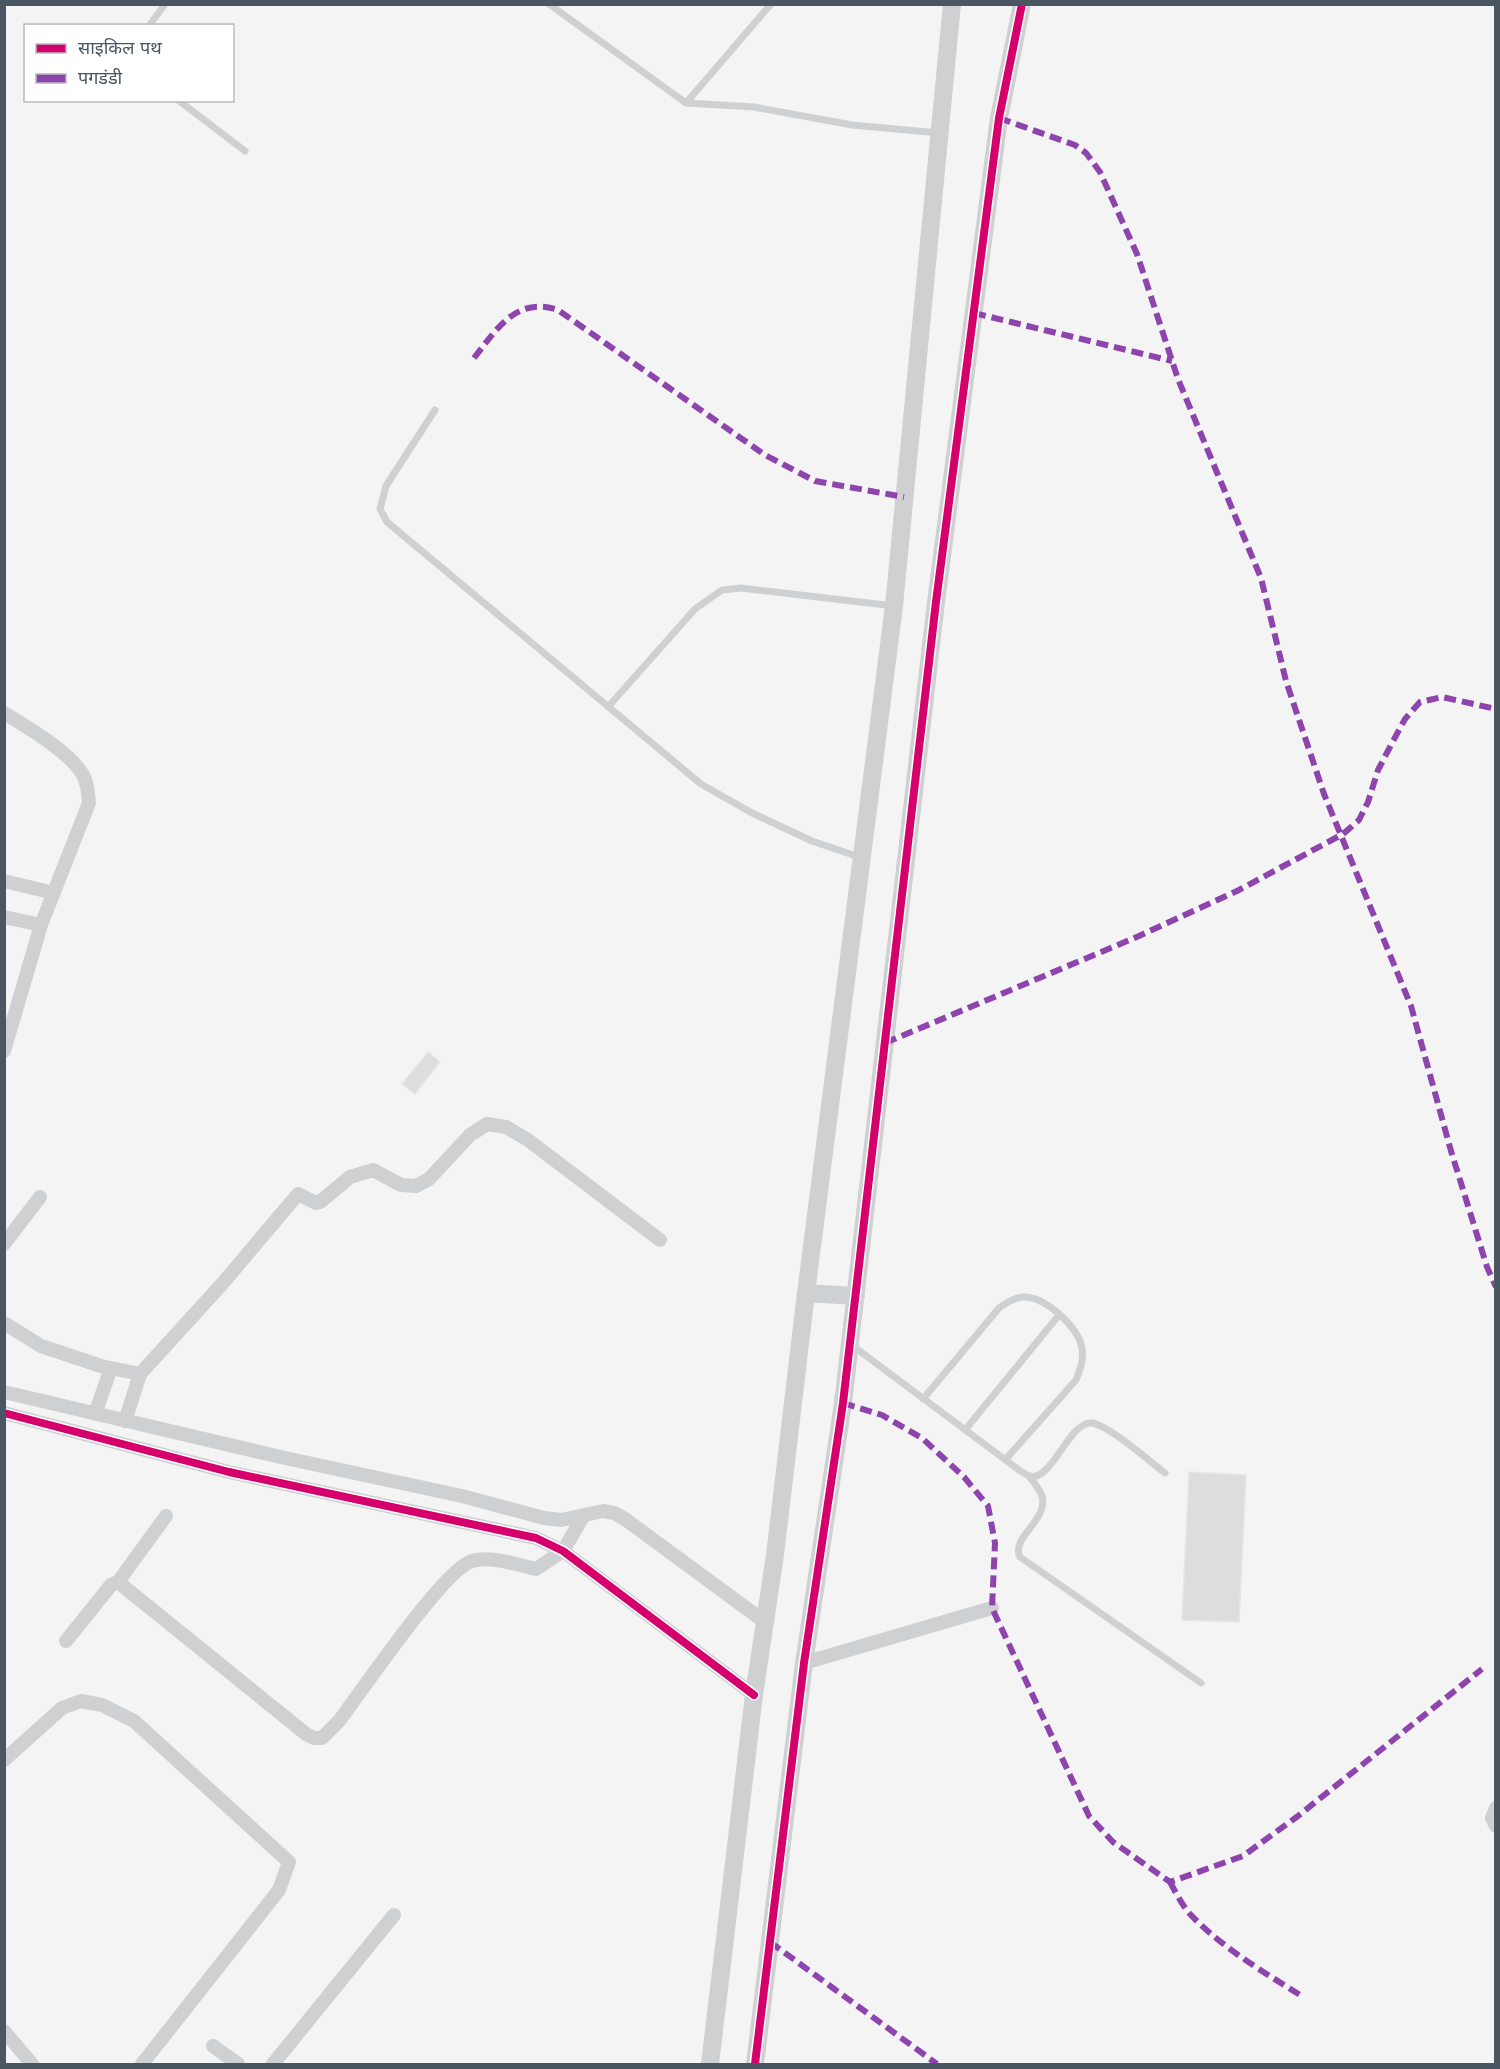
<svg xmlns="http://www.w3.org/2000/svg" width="1500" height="2069" viewBox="0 0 1500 2069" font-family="'DejaVu Sans','Noto Sans Devanagari',sans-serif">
	<rect width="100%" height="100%" fill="#f4f4f4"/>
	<!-- building -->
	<path fill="#ddddde" stroke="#e5e6e7" stroke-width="1.5" d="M428 1052 440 1062 415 1094 402 1084Z
		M1189 1472 1246 1475 1239 1622 1182 1620Z"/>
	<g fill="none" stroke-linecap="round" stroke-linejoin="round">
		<!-- service -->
		<path stroke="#ced0d2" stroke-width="7" d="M549 4 686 103 754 107 852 125 939 133
			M149 26 165 4
			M178 100 245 151
			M686 103 771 4
			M435 410 386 486 380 509 387 522 701 784 752 813 812 841 862 858
			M608 707 695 609 722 590 741 588 894 606
			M853 1346 1019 1470C1024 1473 1030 1478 1036 1476 1055 1471 1072 1420 1092 1423 1110 1426 1149 1461 1165 1473
			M923 1399 999 1308C1006 1303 1015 1297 1024 1297 1046 1297 1078 1327 1082 1348 1084 1360 1080 1369 1076 1380L1005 1460
			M965 1430 1059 1315
			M1029 1476C1034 1482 1039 1489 1042 1496 1049 1520 1010 1538 1020 1557L1201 1683"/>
		<!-- minor -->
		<path stroke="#ced0d2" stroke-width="14" d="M4 713C27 727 70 752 83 775 88 784 88 793 89 803L41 925 4 1051
			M4 881 54 893
			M4 917 41 925
			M4 1244 40 1197
			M4 1323 41 1346 101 1366 140 1374
			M4 1392 285 1458 462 1496 544 1518 561 1520 603 1511 614 1513 625 1519 765 1622
			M4 1413 229 1472 536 1538 563 1551 754 1695
			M95 1414 111 1368
			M125 1421 140 1374 222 1284 298 1194 316 1203 320 1202 350 1177 373 1170 401 1185 416 1186 429 1179 470 1135 487 1124 506 1127 528 1140 660 1240
			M118 1582 166 1516
			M66 1641 111 1585 118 1582 306 1734 314 1738H322L339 1721C361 1692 444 1569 472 1561 491 1555 517 1565 536 1569L563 1551 584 1515
			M804 1663 992 1608
			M4 1760 62 1708 81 1701 102 1705 134 1721 289 1862 279 1890 142 2064
			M1496 1808 1492 1818 1496 1826
			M4 2031 32 2064
			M213 2046 238 2064
			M273 2064 394 1915"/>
		<!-- tertiary -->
		<path stroke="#ced0d2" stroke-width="18" d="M806 1293 856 1296
			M710 2064 754 1695 775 1555 806 1293 894 606 952 4
			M755 2064 804 1663 843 1403 936 602 999 118 1022 4"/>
		<!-- quiet -->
		<path stroke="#8e44ad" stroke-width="6" stroke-dasharray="12 6" stroke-linecap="butt" d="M999 118 1075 145 1086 153 1100 172 1137 254 1178 379 1261 578 1286 681 1324 794 1411 1006 1451 1151 1487 1267 1496 1287
			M974 313 1172 361
			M474 358C497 329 516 296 558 310L765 455 815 481 904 497
			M885 1043 1139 936 1237 891 1343 834 1359 820 1368 802 1378 770 1392 743 1405 719 1420 702 1442 697 1496 709
			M843 1403 882 1415 922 1438 964 1477 988 1506 995 1543 992 1608 1089 1816 1113 1842 1170 1882 1243 1856 1298 1816 1482 1669
			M1170 1882C1176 1893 1182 1905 1190 1914 1221 1947 1262 1971 1300 1995
			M770 1942 937 2064"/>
		<defs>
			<path id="cycleway" d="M4 1413 229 1472 536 1538 563 1551 754 1695
				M755 2064 804 1663 843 1403 936 602 999 118 1022 4"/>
		</defs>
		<!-- cycleway casing -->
		<use href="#cycleway" stroke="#fff" stroke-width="11"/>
		<!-- cycleway -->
		<use href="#cycleway" stroke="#d6006c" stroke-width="8"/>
	</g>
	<!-- border -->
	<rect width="1500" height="2069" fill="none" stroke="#4a5661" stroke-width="12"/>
	<!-- legend -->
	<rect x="24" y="24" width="210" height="78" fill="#ffffff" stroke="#b7bbc0" stroke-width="1.5"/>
	<rect x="36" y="44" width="30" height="9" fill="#d6006c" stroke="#b7bbc0" stroke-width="1.5"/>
	<text x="78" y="54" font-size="18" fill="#4a5661">साइकिल पथ</text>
	<rect x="36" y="74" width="30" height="9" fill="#8e44ad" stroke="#b7bbc0" stroke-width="1.5"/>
	<text x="78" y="84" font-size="18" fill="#4a5661">पगडंडी</text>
</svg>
